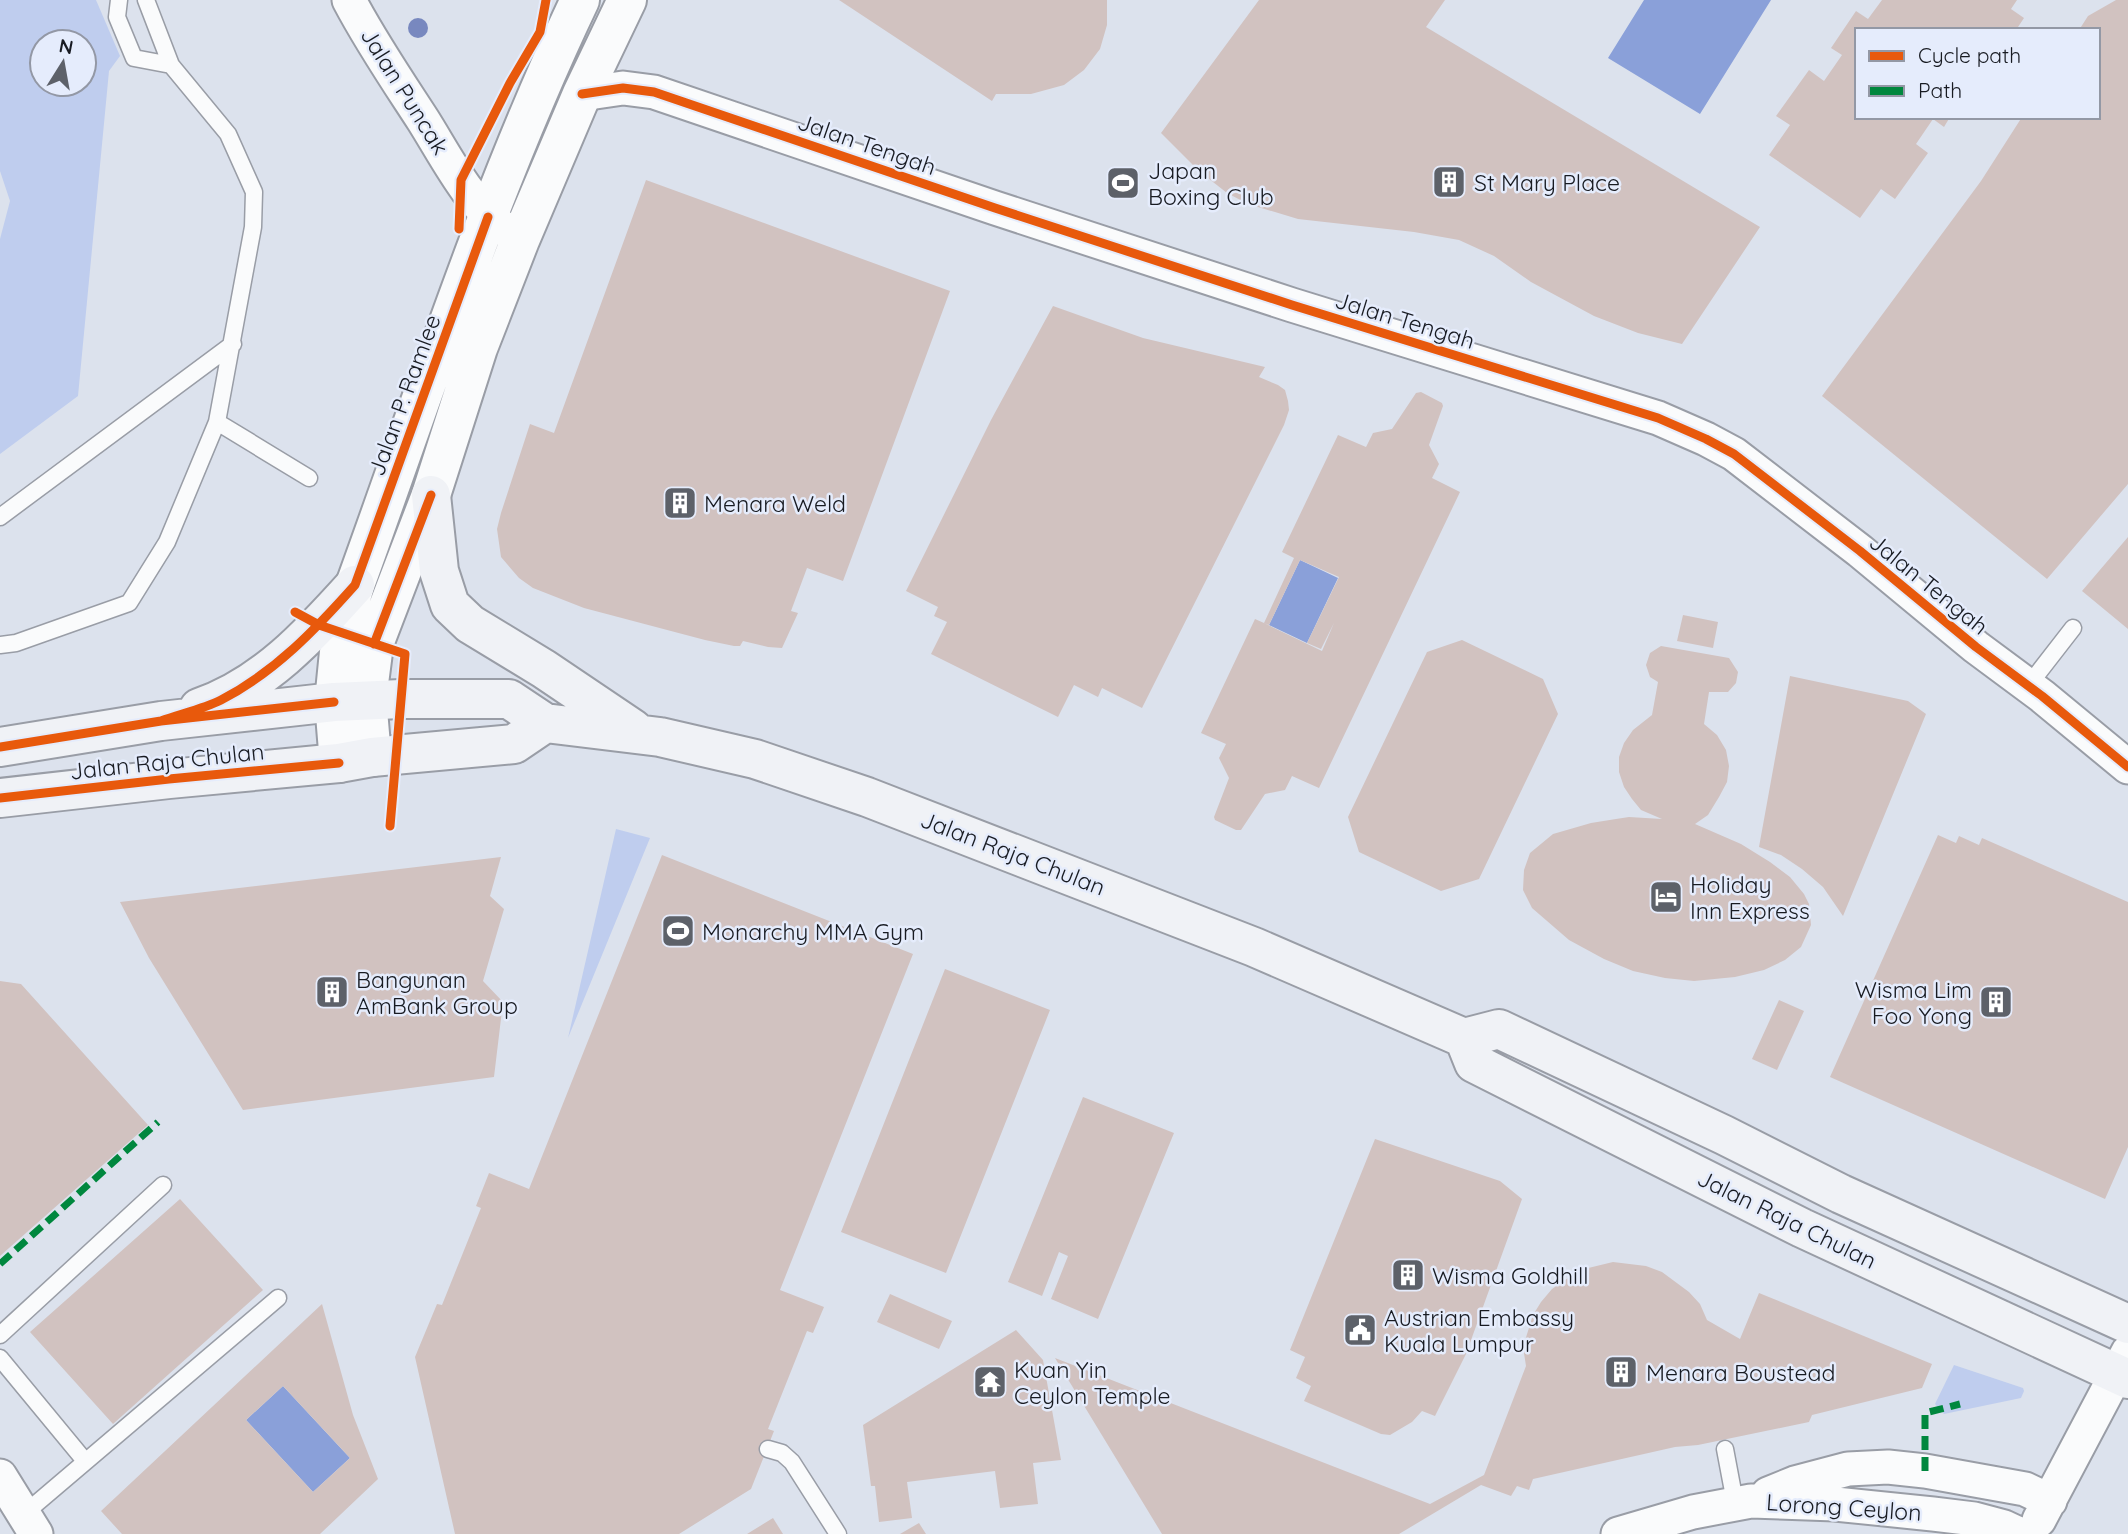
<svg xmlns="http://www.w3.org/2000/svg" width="2128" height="1534" viewBox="0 0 2128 1534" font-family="Quicksand,sans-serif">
	<rect width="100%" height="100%" fill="#dce2ed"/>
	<!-- green -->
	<path fill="#bfcdee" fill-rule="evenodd" d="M0 0H96L120 56 109 71 78 396 0 454V239L10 201 0 171ZM42 42H84V84H42Z
		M616 829 650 838 568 1038Z
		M1954 1365 2023 1388 2024 1391 2021 1398 1944 1414 1935 1404Z"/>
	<!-- water -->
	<path fill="#8aa0d9" d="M1644 0H1771L1700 114 1608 58Z
		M1300 560 1338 578 1307 643 1269 625Z
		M283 1386 350 1458 313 1492 246 1420Z"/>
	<!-- building -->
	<path fill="#d1c2c0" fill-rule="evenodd" d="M839 0H1107V25L1100 49 1084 70 1064 85 1031 94H996L992 101Z
		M1259 0H1445L1426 27 1760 227 1682 344 1638 333 1594 316 1531 282 1494 256 1459 240 1414 232 1298 219 1248 204 1227 193 1199 171 1161 133Z
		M1882 0H2017L2011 9 2024 18 2016 30H1857V117H1950L1944 127 1933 119 1916 144 1928 153 1895 199 1881 189 1860 218 1769 155 1790 125 1776 116 1809 70 1824 81 1842 55 1831 48 1856 11 1868 19Z
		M2116 0H2128V484L2047 579 1822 396 1981 181 2022 117H2098V30H2079L2088 16Z
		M646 180 950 291 843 581 807 568 791 611 798 613 782 648 768 647 743 641 740 646H734L705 640 584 608 533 588 519 578 501 557 497 529 501 513 530 424 554 433Z
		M1053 306 1143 338 1265 367 1259 377 1278 385 1285 390 1288 401 1289 410 1284 425 1142 708 1102 688 1098 697 1074 685 1058 717 931 654 947 622 934 616 938 607 906 591 991 420Z
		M1421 392 1442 403 1443 406 1429 445 1439 464 1432 478 1460 492 1319 788 1292 776 1285 790 1265 794 1241 830H1236L1215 820 1214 817 1229 778 1219 758 1226 744 1201 733 1255 619 1264 623 1294 558 1282 552 1338 435 1366 447 1373 433 1392 429 1416 393ZM1300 560 1339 577 1307 643 1321 649 1334 623 1322 651 1264 623 1269 625Z
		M2128 537V629L2082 591Z
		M1683 615 1718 622 1713 648 1677 641Z
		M1462 640 1543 679 1558 714 1479 879 1441 891 1359 852 1348 817 1427 652Z
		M1661 646 1729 658 1738 672 1736 683 1728 692H1709L1704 724 1717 735 1726 750 1729 766 1727 782 1719 797 1708 815 1695 824 1741 844 1770 862 1790 877 1804 894 1809 904 1811 925 1801 947 1785 960 1764 970 1735 977 1694 981 1665 978 1633 971 1604 959 1569 940 1532 908 1523 890 1524 870 1530 853 1553 834 1591 823 1616 819 1629 817 1662 819 1641 810 1632 799 1624 787 1619 772V757L1624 743 1633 730 1652 715 1658 682 1650 677 1646 665 1650 653Z
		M1790 676 1908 701 1926 714 1843 916 1823 887 1802 869 1781 855 1759 847Z
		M1938 835 1956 843 1959 836 1979 845 1982 838 2128 902V1147L2105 1199 1830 1077Z
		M662 855 913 954 780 1290 824 1307 813 1333 807 1331 768 1429 774 1431 751 1489 679 1534H455L415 1357 437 1304 442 1305 481 1208 476 1206 489 1173 529 1189Z
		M501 857 490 896 504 909 483 981 503 1002 494 1077 243 1110 149 958 120 902Z
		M945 969 1050 1010 946 1273 841 1232Z
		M0 981 21 984 148 1125 0 1256Z
		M1779 1000 1804 1011 1777 1070 1752 1059Z
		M1083 1097 1174 1133 1098 1319 1051 1299 1068 1256 1059 1252 1042 1296 1008 1282Z
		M1375 1139 1500 1181 1522 1199 1466 1354 1435 1416 1422 1411 1412 1422 1390 1435 1381 1434 1304 1401 1311 1386 1296 1378 1305 1357 1290 1350Z
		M180 1199 263 1290 113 1424 30 1332Z
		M1613 1262 1646 1266 1662 1272 1689 1292 1700 1304 1707 1320 1740 1339 1759 1293 1932 1364 1922 1388 1812 1415 1809 1422 1698 1445 1675 1447 1533 1479 1529 1490 1517 1486 1511 1496 1481 1485 1399 1534H1162L1055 1358 1430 1504 1484 1475 1526 1366 1523 1347 1533 1315 1541 1302 1552 1289 1580 1270Z
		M890 1294 952 1321 939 1349 877 1322Z
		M322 1304 353 1415 378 1479 320 1534H122L101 1511ZM283 1386 350 1458 313 1492 246 1420Z
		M1016 1330 1043 1360 1061 1460 1033 1463 1038 1504 1000 1508 995 1471 907 1482 912 1518 879 1522 875 1486H871L863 1425Z
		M773 1518 783 1534H747Z
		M919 1523 926 1534H900Z"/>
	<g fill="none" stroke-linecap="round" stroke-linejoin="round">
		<defs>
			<path id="service" d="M119 0 117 17 134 58 171 65
				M146 0 171 65 228 134 254 192 253 227 217 422 309 478
				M0 517 233 344
				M0 645 16 643 129 603 167 542 217 422
				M2028 686 2073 628
				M0 1335 163 1185
				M0 1358 85 1461
				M768 1449 782 1453 792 1462 838 1534
				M1725 1449 1735 1502
				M24 1514 278 1298"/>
			<path id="minor" d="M349 0C371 42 397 80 423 120 447 158 469 204 507 231
				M582 94 623 88 654 92 995 208 1292 305 1658 418 1706 439 1734 454 1860 551 1976 647 2042 696 2128 767
				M0 1476 36 1534
				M1768 1494 1795 1483 1848 1469 1888 1467 1925 1471 2025 1489 2050 1501
				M2039 1520 2128 1352
				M1618 1534 1693 1512 1751 1501 1835 1504 1933 1514 1974 1519 2004 1527 2019 1534"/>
			<path id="tertiary" d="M372 757 367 699 374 644 431 495 478 348 520 240 582 94 627 0
				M339 763 334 702 341 632 355 585C426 389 490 189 580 0"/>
			<path id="secondary" d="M431 495 439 571 450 605 470 624 544 669 633 729
				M199 708C264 686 310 635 355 585
				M0 747 161 721 334 702 401 699H509L545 723 660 737 755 759 867 797 1254 947 1464 1038 1499 1029 1724 1135 1841 1194 2128 1324
				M0 798 169 779 339 763 372 757 514 744 545 723
				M1464 1038 1474 1063 1802 1228 2128 1379"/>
		</defs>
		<!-- service casing -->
		<use href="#service" stroke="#999da6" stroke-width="19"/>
		<!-- minor casing -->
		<use href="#minor" stroke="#999da6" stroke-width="37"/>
		<!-- tertiary casing -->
		<use href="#tertiary" stroke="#999da6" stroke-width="42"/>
		<!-- secondary casing -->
		<use href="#secondary" stroke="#999da6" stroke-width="42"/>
		<!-- service -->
		<use href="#service" stroke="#fafbfc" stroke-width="16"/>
		<!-- minor -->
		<use href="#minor" stroke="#fafbfc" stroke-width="33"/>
		<!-- tertiary -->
		<use href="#tertiary" stroke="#fafbfc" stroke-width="38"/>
		<!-- secondary -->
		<use href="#secondary" stroke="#f0f2f6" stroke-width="38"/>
		<!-- quiet -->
		<path stroke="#00873e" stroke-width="7" stroke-dasharray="14 7" stroke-linecap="butt" d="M0 1264 158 1122
			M1925 1471V1413L1960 1404"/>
		<defs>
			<path id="cycleway" d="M582 94 623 88 654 92 995 208 1292 305 1658 418 1706 439 1734 454 1860 551 1976 647 2042 696 2128 767
				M459 229 461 180 510 83 540 32 546 0
				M295 612 319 625 405 654 390 826
				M374 644 431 495
				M161 721C180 714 203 709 221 700 275 672 315 630 355 585L488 217
				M0 747 161 721 334 702
				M0 798 169 779 339 763"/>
		</defs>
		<!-- cycleway casing -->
		<use href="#cycleway" stroke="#e5ecfc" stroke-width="13"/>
		<!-- cycleway -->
		<use href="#cycleway" stroke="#e8590c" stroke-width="9"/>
	</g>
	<!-- trees -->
	<circle fill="#7888bf" cx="418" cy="28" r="10"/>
	<!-- icons -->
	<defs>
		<symbol id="building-square" viewBox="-11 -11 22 22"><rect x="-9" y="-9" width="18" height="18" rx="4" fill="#5d6169" stroke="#e5ecfc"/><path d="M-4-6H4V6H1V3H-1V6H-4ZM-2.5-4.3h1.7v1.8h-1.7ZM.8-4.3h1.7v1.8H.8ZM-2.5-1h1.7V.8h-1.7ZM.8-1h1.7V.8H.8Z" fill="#fff"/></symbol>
		<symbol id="stadium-square" viewBox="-11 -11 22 22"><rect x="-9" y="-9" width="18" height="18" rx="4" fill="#5d6169" stroke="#e5ecfc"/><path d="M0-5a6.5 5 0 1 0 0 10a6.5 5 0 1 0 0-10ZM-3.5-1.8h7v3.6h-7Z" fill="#fff"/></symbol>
		<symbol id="hotel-square" viewBox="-11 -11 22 22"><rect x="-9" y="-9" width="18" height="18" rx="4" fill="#5d6169" stroke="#e5ecfc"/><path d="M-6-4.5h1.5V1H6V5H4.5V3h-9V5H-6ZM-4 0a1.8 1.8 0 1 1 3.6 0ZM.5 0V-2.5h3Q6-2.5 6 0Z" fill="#fff"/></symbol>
		<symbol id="civic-square" viewBox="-11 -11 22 22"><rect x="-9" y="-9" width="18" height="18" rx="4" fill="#5d6169" stroke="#e5ecfc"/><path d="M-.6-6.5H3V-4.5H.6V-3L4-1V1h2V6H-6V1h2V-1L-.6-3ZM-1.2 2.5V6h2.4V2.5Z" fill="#fff"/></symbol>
		<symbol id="temple-square" viewBox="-11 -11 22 22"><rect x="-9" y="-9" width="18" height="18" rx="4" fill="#5d6169" stroke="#e5ecfc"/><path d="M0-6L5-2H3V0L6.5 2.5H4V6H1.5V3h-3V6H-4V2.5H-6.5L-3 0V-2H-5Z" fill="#fff"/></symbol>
	</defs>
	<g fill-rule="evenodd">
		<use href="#building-square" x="1430" y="163" width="38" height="38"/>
		<use href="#stadium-square" x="1104" y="164" width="38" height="38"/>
		<use href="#building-square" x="661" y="484" width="38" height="38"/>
		<use href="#hotel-square" x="1647" y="878" width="38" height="38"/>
		<use href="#stadium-square" x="659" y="912" width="38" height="38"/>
		<use href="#building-square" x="313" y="973" width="38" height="38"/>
		<use href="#building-square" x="1977" y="983" width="38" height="38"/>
		<use href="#building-square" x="1389" y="1256" width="38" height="38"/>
		<use href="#civic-square" x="1341" y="1311" width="38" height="38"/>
		<use href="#building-square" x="1602" y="1353" width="38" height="38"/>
		<use href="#temple-square" x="971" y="1363" width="38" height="38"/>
	</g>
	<g text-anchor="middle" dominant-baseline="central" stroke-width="5" stroke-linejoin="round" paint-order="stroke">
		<!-- street labels -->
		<g font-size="23" fill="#181b22" stroke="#e5ecfc">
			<text transform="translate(405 91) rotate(58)">Jalan Puncak</text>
			<text transform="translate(867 144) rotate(19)">Jalan Tengah</text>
			<text transform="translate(1405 320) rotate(17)">Jalan Tengah</text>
			<text transform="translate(404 395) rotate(-70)">Jalan P. Ramlee</text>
			<text transform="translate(1929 584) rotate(39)">Jalan Tengah</text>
			<text transform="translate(167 761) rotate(-6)">Jalan Raja Chulan</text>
			<text transform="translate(1013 853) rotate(21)">Jalan Raja Chulan</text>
			<text transform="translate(1787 1219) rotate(26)">Jalan Raja Chulan</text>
			<text transform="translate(1844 1507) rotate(4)">Lorong Ceylon</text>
		</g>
		<!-- poi labels -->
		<g font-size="23" fill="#181b22" stroke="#e5ecfc" text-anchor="start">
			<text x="1148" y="170">Japan<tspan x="1148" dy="26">Boxing Club</tspan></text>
			<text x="1474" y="182">St Mary Place</text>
			<text x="704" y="503">Menara Weld</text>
			<text x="1690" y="884">Holiday<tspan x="1690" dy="26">Inn Express</tspan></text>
			<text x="702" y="931">Monarchy MMA Gym</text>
			<text x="356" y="979">Bangunan<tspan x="356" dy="26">AmBank Group</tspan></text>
			<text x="1972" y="989" text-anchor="end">Wisma Lim<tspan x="1972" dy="26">Foo Yong</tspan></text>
			<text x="1432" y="1275">Wisma Goldhill</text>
			<text x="1384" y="1317">Austrian Embassy<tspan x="1384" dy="26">Kuala Lumpur</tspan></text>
			<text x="1014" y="1369">Kuan Yin<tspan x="1014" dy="26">Ceylon Temple</tspan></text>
			<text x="1646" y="1372">Menara Boustead</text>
		</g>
	</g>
	<!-- legend -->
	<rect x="1855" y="28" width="245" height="91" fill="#e5ecfc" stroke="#9398a5" stroke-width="2"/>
	<rect x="1869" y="51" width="35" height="10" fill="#e8590c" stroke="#9398a5" stroke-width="2"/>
	<text x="1918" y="63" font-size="21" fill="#181b22">Cycle path</text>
	<rect x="1869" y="86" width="35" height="10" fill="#00873e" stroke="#9398a5" stroke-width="2"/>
	<text x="1918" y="98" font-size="21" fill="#181b22">Path</text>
	<!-- north arrow -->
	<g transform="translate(63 63) rotate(11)"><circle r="33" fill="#e5ecfc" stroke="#9398a5" stroke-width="2"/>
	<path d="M0-5L12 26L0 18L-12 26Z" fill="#5d6169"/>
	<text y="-10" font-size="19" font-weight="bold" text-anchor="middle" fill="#181b22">N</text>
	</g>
</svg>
